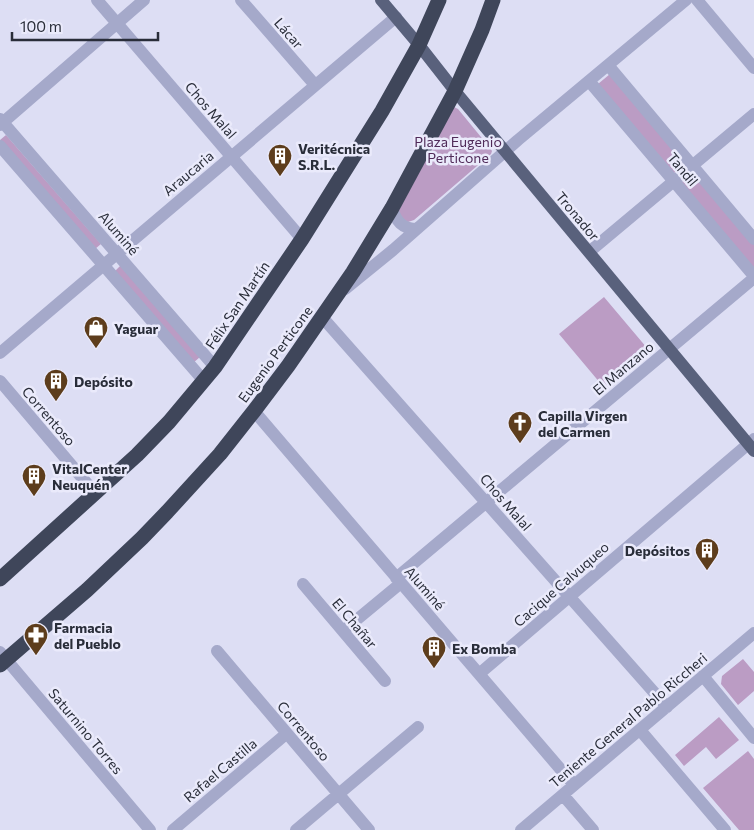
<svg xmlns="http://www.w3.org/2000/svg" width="754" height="830" viewBox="0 0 754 830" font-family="Commissioner,sans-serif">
	<rect width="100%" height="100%" fill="#dddef4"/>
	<!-- green -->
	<path fill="#bb9cc4" d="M610 74 685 163 674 173 598 84Z
		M454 107 458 109 490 148 492 151 491 154 414 220 408 222 401 219 398 212Z
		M6 135 101 244 95 249 0 140Z
		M693 173 754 245V269L681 183Z
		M121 265 200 357 193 363 115 271Z
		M604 297 647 348 646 356 606 390 559 334Z
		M743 659 754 672V691L738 705 721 684 722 676Z
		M719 717 739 740 716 759 706 747 684 766 675 755Z
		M748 751 754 759V830H739L703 788Z"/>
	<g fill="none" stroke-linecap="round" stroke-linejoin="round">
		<!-- minor -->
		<path stroke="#a5a9ca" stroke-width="12" d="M97 0 302 239
			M241 0 315 85
			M697 0 754 68
			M608 65 754 239
			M589 81 754 276
			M0 119 215 367
			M0 125 144 0
			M0 146 204 381
			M392 208C396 221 402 229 417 229
			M589 252 754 114
			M345 289 393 250 518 140 686 0
			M322 317 667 707
			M0 353 396 17
			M0 381 95 493
			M254 411 574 785
			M396 578 754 278
			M303 584 385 681
			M343 631 401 583
			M217 651 369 830
			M0 652 150 830
			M479 674 754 439
			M703 676 754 738
			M640 730 725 830
			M563 795 593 830
			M173 830 286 734
			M296 830 418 727
			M521 830 754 633"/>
		<!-- major -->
		<path stroke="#59617c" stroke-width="12" d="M381 0 419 45 455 91 754 451"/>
		<!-- highway -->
		<path stroke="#3f465a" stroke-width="15" d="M0 579 137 455 169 422 215 367 302 239 382 111 419 45 439 0
			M0 665 87 590 142 538 167 512 220 454 254 411 288 366 353 272 392 208 455 91 482 30 493 0"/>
	</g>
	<!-- icons -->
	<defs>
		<symbol id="building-pin" viewBox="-11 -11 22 30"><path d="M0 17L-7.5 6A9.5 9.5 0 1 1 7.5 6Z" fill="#5d3d1c" stroke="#eaeafb"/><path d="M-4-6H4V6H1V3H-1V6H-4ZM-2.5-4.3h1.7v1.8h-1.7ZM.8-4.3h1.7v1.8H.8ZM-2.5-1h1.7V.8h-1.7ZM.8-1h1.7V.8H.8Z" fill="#fff"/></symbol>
		<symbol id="shop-pin" viewBox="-11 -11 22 30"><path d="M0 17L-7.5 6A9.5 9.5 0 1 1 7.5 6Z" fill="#5d3d1c" stroke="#eaeafb"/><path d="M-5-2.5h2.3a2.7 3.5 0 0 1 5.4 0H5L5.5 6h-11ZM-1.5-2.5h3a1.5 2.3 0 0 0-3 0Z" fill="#fff"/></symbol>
		<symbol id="church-pin" viewBox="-11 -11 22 30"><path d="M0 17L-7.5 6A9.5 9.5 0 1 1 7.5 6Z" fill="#5d3d1c" stroke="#eaeafb"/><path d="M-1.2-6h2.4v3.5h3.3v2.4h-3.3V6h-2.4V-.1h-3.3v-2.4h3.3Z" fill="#fff"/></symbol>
		<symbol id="pharmacy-pin" viewBox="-11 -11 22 30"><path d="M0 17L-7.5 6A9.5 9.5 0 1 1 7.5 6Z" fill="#5d3d1c" stroke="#eaeafb"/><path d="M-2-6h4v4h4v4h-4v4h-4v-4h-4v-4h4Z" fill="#fff"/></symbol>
	</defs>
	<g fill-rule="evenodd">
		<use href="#building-pin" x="266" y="142" width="28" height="38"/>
		<use href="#shop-pin" x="82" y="314" width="28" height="38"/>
		<use href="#building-pin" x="42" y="367" width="28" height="38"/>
		<use href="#church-pin" x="506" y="409" width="28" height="38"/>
		<use href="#building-pin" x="20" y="462" width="28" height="38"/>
		<use href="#building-pin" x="693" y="536" width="28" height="38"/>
		<use href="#pharmacy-pin" x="22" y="621" width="28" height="38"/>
		<use href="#building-pin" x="420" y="634" width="28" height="38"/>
	</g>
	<g text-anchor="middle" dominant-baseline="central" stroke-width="5" stroke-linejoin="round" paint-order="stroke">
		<!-- street labels -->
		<g font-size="14" fill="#292d39" stroke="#eaeafb">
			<text transform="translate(289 33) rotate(49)">Lácar</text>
			<text transform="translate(211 110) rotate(49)">Chos Malal</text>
			<text transform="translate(683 169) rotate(50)">Tandil</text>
			<text transform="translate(188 173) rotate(-40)">Araucaria</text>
			<text transform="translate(578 216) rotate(50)">Tronador</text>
			<text transform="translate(119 233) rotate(49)">Aluminé</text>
			<text transform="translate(237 305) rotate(-56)">Félix San Martín</text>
			<text transform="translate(275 354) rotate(-54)">Eugenio Perticone</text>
			<text transform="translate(623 368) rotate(-40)">El Manzano</text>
			<text transform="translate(49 416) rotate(49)">Correntoso</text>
			<text transform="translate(506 502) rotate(49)">Chos Malal</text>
			<text transform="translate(561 584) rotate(-41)">Cacique Calvuqueo</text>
			<text transform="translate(425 588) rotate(49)">Aluminé</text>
			<text transform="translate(355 623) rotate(50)">El Chañar</text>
			<text transform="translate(628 720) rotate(-40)">Teniente General Pablo Riccheri</text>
			<text transform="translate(86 731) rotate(50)">Saturnino Torres</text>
			<text transform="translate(304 731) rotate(50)">Correntoso</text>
			<text transform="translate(220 770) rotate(-40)">Rafael Castilla</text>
		</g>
		<!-- park labels -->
		<g font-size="14" fill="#502b59" stroke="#eaeafb">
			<text x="458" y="141">Plaza Eugenio<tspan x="458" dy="16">Perticone</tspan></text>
		</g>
		<!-- poi labels -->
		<g font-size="14" font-weight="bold" fill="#292d39" stroke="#eaeafb" text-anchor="start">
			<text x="298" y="148">Veritécnica<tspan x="298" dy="16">S.R.L.</tspan></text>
			<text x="114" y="328">Yaguar</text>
			<text x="74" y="381">Depósito</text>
			<text x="538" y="415">Capilla Virgen<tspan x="538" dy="16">del Carmen</tspan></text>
			<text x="52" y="468">VitalCenter<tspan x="52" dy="16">Neuquén</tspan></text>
			<text x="690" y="550" text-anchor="end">Depósitos</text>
			<text x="54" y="627">Farmacia<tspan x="54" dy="16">del Pueblo</tspan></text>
			<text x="452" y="648">Ex Bomba</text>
		</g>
	</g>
	<!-- scale -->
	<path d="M12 32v8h146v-8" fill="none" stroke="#292d39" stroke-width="2.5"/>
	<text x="20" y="32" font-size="15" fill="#292d39" stroke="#eaeafb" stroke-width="4" paint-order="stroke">100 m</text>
</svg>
